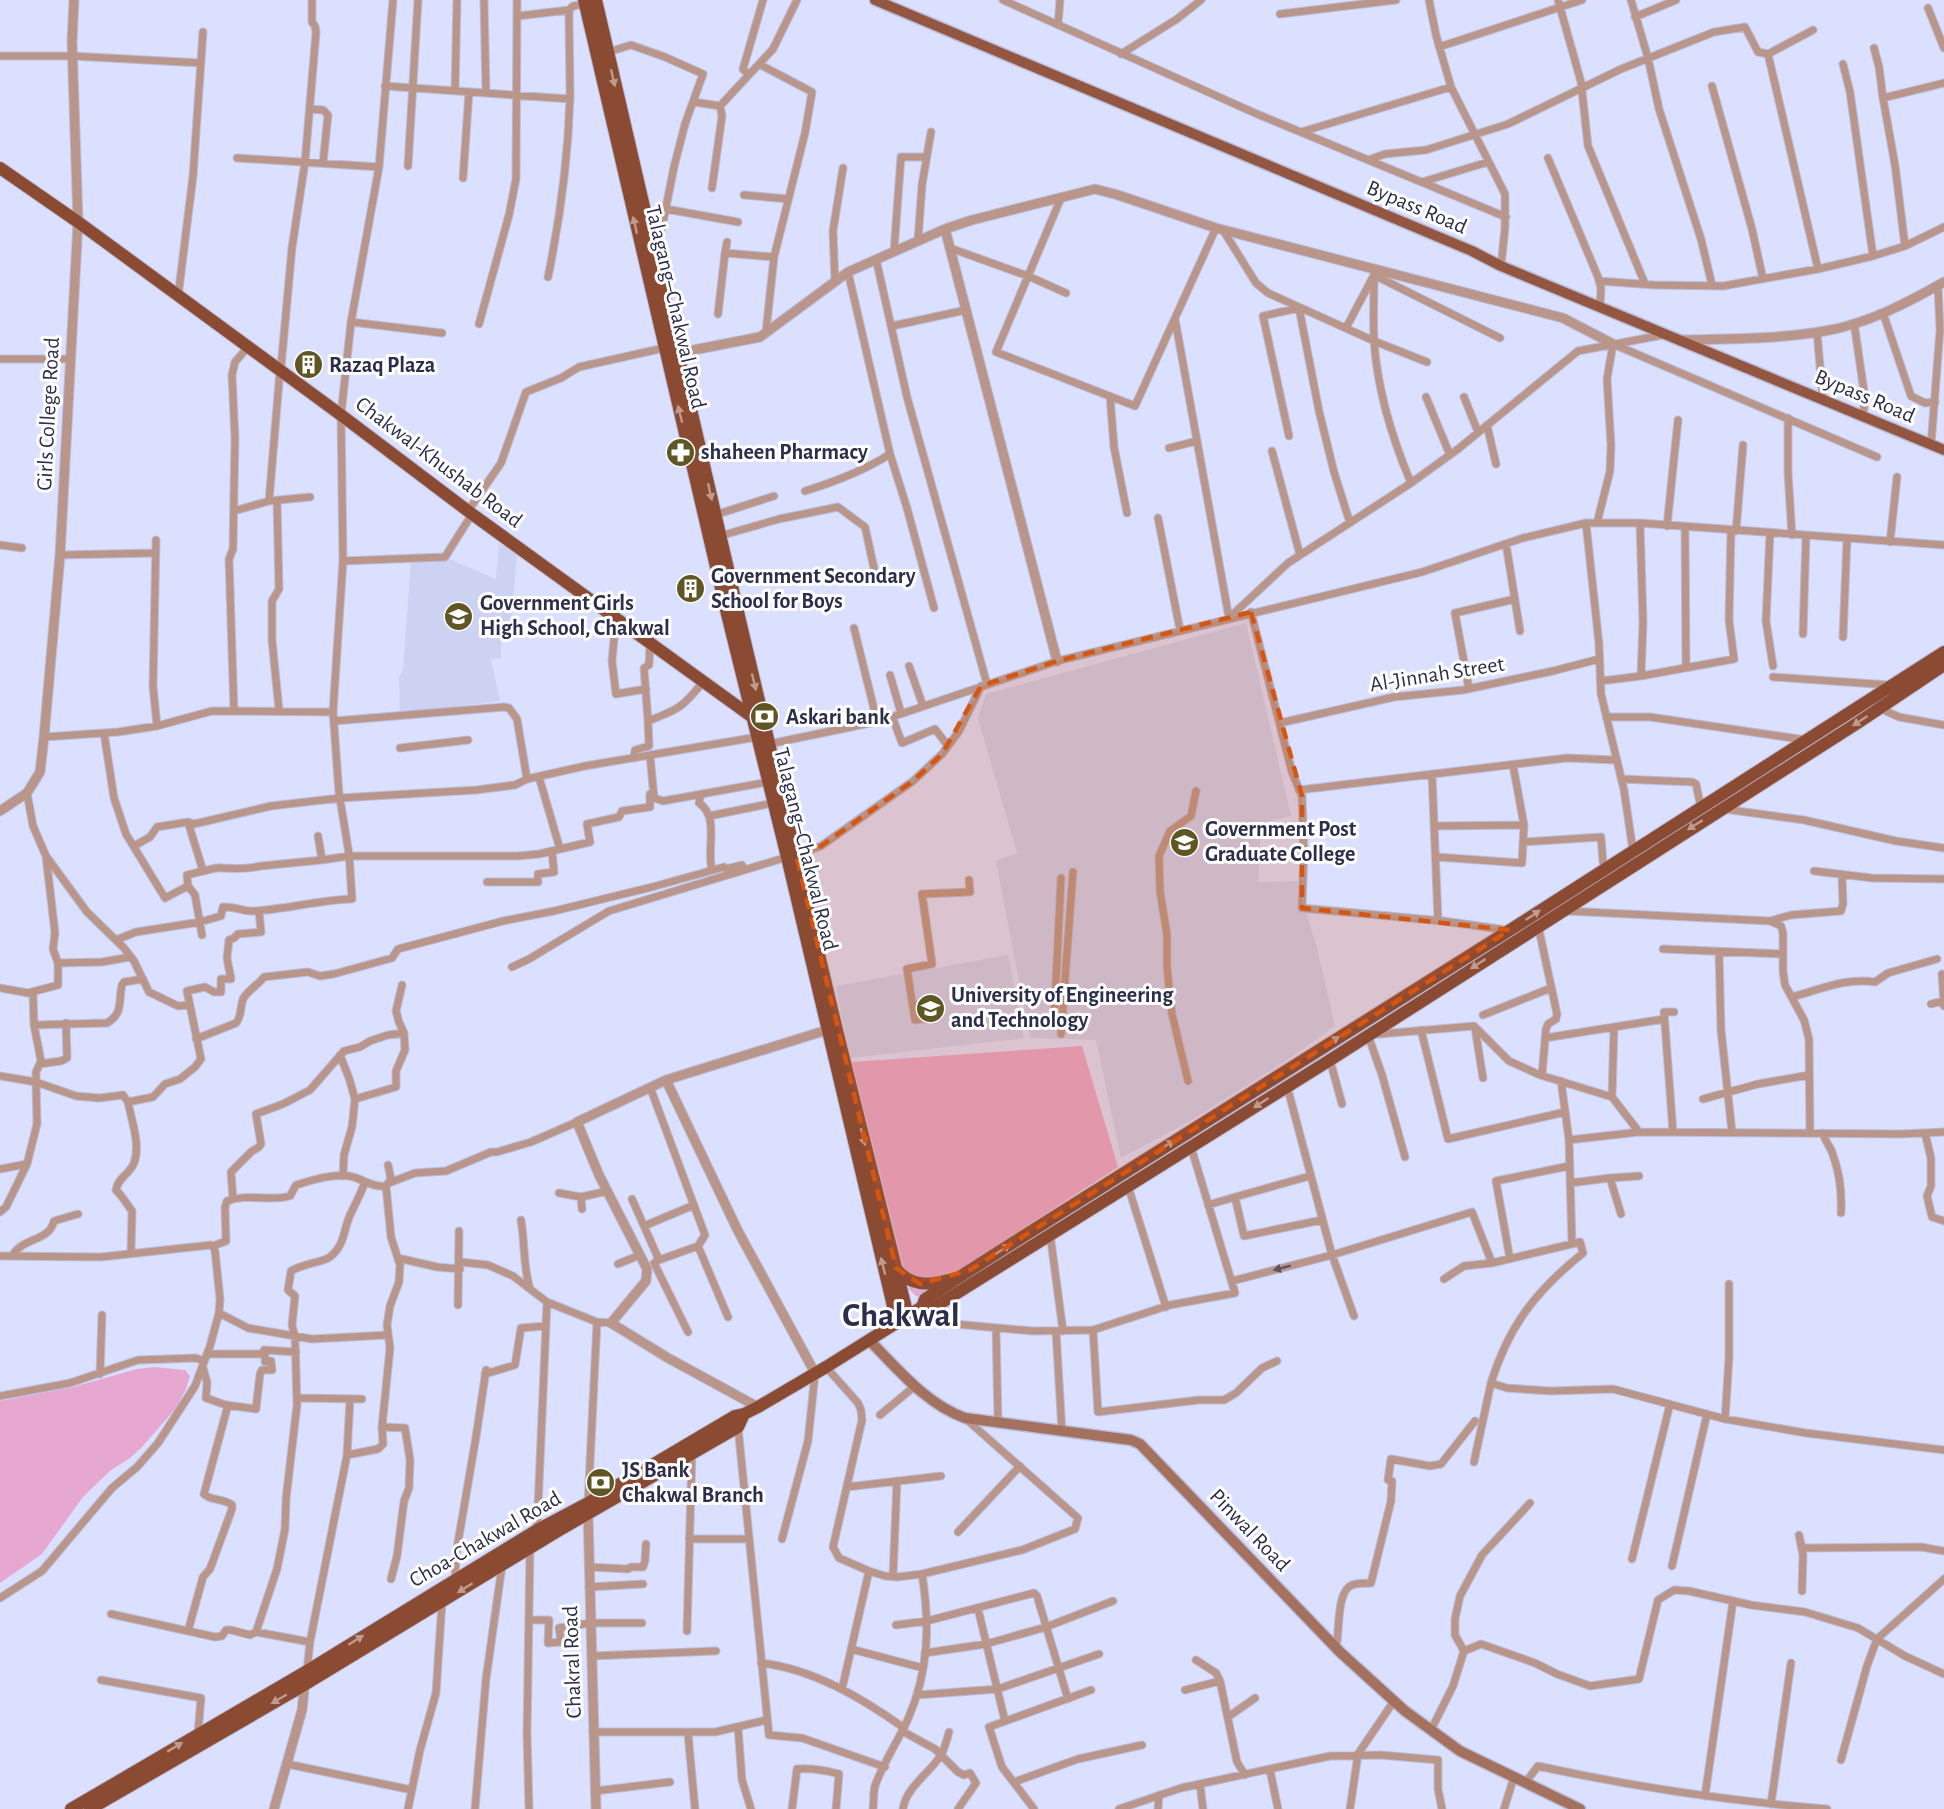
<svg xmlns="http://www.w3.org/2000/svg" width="1944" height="1809" viewBox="0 0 1944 1809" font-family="'Alegreya Sans',sans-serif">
	<rect width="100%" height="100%" fill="#dce0ff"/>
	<!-- built -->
	<path fill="#cdd1f2" d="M499 544 517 552 510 635 501 636V658L491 659 500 701 400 714 399 677 403 670 411 562 445 557 496 579Z
		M1246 623 1291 816 1261 823 1258 882 1297 881 1317 948 1335 1026 1287 1060 1192 1120 1121 1158 1096 1040 1030 1038 996 861 1017 853 978 718 986 694Z
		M1008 955 1024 1038 850 1058 836 986Z"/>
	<!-- green -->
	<path fill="#e6a8d1" d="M1082 1046 1118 1167 917 1297 909 1289 852 1062Z
		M154 1367 185 1370 190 1376 186 1389 176 1408 142 1447 130 1458 110 1471 83 1497 42 1554 0 1583V1401L73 1387 137 1369Z"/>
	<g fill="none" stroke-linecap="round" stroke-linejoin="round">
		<defs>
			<path id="minor" d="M393 0 379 167 351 322 341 415 343 561 445 557 472 514
				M484 0 486 93
				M1003 0 1257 114 1506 217
				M1429 0 1436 35 1451 87 1505 194V228L1501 266
				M1558 0 1581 82 1588 146 1645 284
				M1631 0 1648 58 1659 109 1701 239 1712 285
				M1928 8 1944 48
				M1280 14 1396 0
				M518 16 569 10
				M1635 17 1676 0
				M1058 25 1060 0
				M1813 30 1768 54 1818 269
				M1439 47 1582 0
				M1874 48 1879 67 1883 98
				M608 52 631 45 665 57 703 74 685 124 674 167 657 252
				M1121 54 1177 19 1201 0
				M0 56H72L201 63
				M759 64 812 92 805 133 774 257 766 332
				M1843 64 1850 92 1873 256
				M749 75 743 69 763 0
				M385 86 570 99
				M1712 86 1752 229 1763 279
				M455 91 457 0
				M694 102 720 106 773 49 797 0
				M310 109 323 110 328 115 323 163
				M1301 132 1451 87
				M237 158 379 167
				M1548 158 1598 277 1601 288 1600 307
				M1368 160 1385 154 1426 150 1508 124 1621 69 1714 32 1745 27 1758 52 1768 54
				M408 166 418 0
				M463 178 469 92
				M1422 182 1488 162
				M712 188 722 116 720 106
				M744 195 788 199
				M1061 198 996 352 1135 406 1216 228
				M666 209 738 222
				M1223 230 1256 283 1268 293 1374 341 1427 362
				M918 240 922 185 931 132
				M1905 246 1895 165 1883 98 1944 83
				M950 248 1028 276 1066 293
				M894 251 901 157H926
				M725 253 727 242
				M876 259 907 397 987 684
				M1376 270 1374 275C1374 297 1373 319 1374 340 1377 389 1392 438 1411 483
				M848 272 890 454 907 508 934 608
				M548 277C560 219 568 159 570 98 570 69 569 40 569 10L573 6 585 4
				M835 281 833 231 843 168
				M1599 281 1654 285 1723 286 1818 269 1873 256 1905 246 1944 227
				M178 297 193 176 203 32
				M1883 313 1911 396 1925 403 1935 402
				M718 314 725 253 774 257
				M1175 319 1229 618
				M351 322 442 333
				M1854 323 1865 398 1863 416
				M479 324 509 215 516 179 517 0
				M892 326 966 310
				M1346 328 1374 275 1500 338
				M1817 332 1823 400
				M0 359H71
				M281 367 292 248 305 162 316 33 315 26 312 22V0
				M1110 396 1114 447 1127 513
				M1426 397 1450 455
				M1464 397 1478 432
				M1788 418V473L1792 535
				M1487 425 1496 464
				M1289 436 1263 316 1299 308 1319 411 1334 472 1350 523
				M1931 445 1940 330 1938 285
				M1169 448 1197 441
				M1272 451 1300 555
				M805 491C834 482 864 471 890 454
				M277 500 279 589 272 601V640L279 710
				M269 501 280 370
				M234 511 269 501 310 497
				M468 511 501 463 526 392 561 378 579 367 664 348
				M715 515 774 496
				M1158 518 1180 630
				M1586 523 1599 644 1601 694 1624 790 1633 851
				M1597 523 1610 471 1611 445 1607 379 1613 344 1877 457
				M1640 523 1643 622 1641 676
				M1667 526 1678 420
				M1685 527 1686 668
				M1736 531 1743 445
				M1770 533 1766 621 1773 666
				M720 536 779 519 838 507 865 527 874 568
				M156 540 153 686 157 726
				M1890 542 1897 477
				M1506 544 1520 631
				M0 545 22 548
				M60 555 155 553
				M1251 612 1292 772 1302 796 1304 850 1302 908 1443 921 1507 930
				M1230 617 1288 563 1411 483 1458 449 1578 351 1663 335
				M616 618 612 661 616 694 646 689
				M854 628 877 721
				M1803 634 1806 536
				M1843 637 1847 539
				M909 666 923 706
				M890 675 901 713
				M1773 677 1889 685
				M1601 681 1641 676 1734 659 1729 620 1731 530
				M1469 689 1455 613 1515 599
				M1879 708 1899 717 1944 725
				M234 711 229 559 233 549 235 438 232 375 235 362 248 347
				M892 716 902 743 935 729 948 746
				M1606 717H1650L1806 740
				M334 721 504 707 509 708 517 719 527 779
				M648 721 644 668 649 665 650 643
				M1280 723 1394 697 1463 690 1553 671 1599 659
				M104 733 114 798 126 834 165 898 188 886
				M44 737 118 732 157 726 212 711 333 712
				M769 744 880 721 1057 661 1422 572 1523 538 1586 523H1640L1944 545
				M400 748 468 740
				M650 755 654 798 663 801 768 782
				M634 758 635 750 649 746 648 721C679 709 682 708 703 682
				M1432 774 1438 920
				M539 777 560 849
				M1621 779 1692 782 1696 784 1701 808
				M1299 790 1567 758 1617 760
				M701 794 699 803C720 817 706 850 712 870
				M1724 809 1804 820 1896 841 1944 848
				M709 816 773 803
				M1434 826 1524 825
				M318 836 322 860
				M1523 842 1601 837 1603 862
				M134 846 150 837 157 827 188 822
				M796 855 821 846 913 781 942 754 959 731 981 686
				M46 856 87 912 124 948 134 961 149 992 178 1006 190 1005
				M1436 857 1522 863 1524 825 1513 765
				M203 871C209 870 217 867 222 868 236 869 247 869 261 866L322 860 349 856H518L539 854 590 842 587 824 619 817 622 811 650 807V794L653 793
				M1814 871 1872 878 1944 879
				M487 882H538V874L554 872 552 851
				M1566 911 1770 921 1791 915 1841 911 1843 904 1842 875
				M1770 921 1781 926 1783 933V971L1785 985 1804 1020 1809 1039 1810 1133
				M1538 925 1557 1014 1556 1019 1548 1024 1546 1029 1542 1075
				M202 935 195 895 188 886 187 875 203 871 188 822 194 824 271 806 340 798 476 790 515 785 527 779 585 766 757 737
				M116 940 136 932 200 922 221 916 223 907C235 906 243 912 255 911 287 909 319 900 352 899L349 854 339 793 333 712 343 561
				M1663 949 1783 954
				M1719 952 1721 1030 1732 1132
				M58 963 102 962 130 957
				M512 967 529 959 609 911 787 857
				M1942 974 1944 1006
				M0 988 28 993 58 985V963L53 949 55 933 46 856 33 826 27 793
				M1792 997C1819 990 1846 977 1875 982L1888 973 1937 959
				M1931 1004 1943 1001
				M1483 1015 1551 988
				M928 1018 915 1020 907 969 932 964 922 894 970 892 969 880
				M1054 1022 1061 878
				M34 1025 107 1023C124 1013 118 1001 122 985L124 982 143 979
				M1475 1028 1483 1078
				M1421 1030 1448 1139 1565 1112
				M1061 1034 1073 872
				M1545 1038 1664 1019
				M196 1039 236 1023C242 1016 240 1007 243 999 247 991 258 985 264 977L308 972 320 976 334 974 392 958 398 949 503 921 554 911 652 887 724 867 726 869 742 865 743 870
				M340 1055 349 1078 355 1099 352 1127 344 1155 343 1176
				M1330 1060 1342 1104
				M40 1064 61 1061 67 1058 66 1023
				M0 1076 36 1082 76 1096 99 1098 123 1095 128 1102 153 1097 165 1084 180 1079 195 1067 201 1059 187 991 205 987 214 992H221V979H231L227 958 229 940 234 938 238 934 261 932 259 911
				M1188 1081 1172 1014 1167 968V935L1160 891 1159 856 1170 831 1191 816 1196 791
				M1561 1081 1569 1140 1572 1244
				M1287 1086 1332 1255 1354 1316
				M650 1087 705 1235 698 1246 728 1317
				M1612 1097 1614 1027
				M355 1099 396 1087V1071L405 1050 404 1033 399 1022 396 1011 402 985
				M1703 1099 1758 1084 1809 1075
				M128 1102C131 1119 141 1145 134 1163 130 1174 118 1177 116 1190 123 1197 126 1203 132 1211L131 1252
				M1639 1132 1901 1134 1944 1132
				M1673 1132 1664 1012H1674
				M1823 1133C1825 1142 1831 1147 1833 1155 1840 1174 1842 1193 1841 1213
				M1925 1133 1931 1158V1186L1927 1196 1932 1217 1944 1221
				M1405 1157 1382 1075 1368 1035 1474 1026 1509 1061 1540 1075 1612 1097 1639 1132 1569 1140
				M0 1169 27 1164
				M1610 1178 1639 1176
				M389 1183 415 1173 446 1171 491 1152H497L531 1142 577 1122
				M1570 1183 1610 1178 1621 1214
				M1128 1186 1166 1307
				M559 1193 581 1197
				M1235 1197 1310 1176
				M233 1199 231 1172 252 1151 259 1147 261 1144 256 1114 283 1104 310 1090 344 1051 360 1047 370 1041 388 1035 404 1033
				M632 1199 659 1260 698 1246
				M1208 1205 1235 1197 1244 1236 1322 1220
				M582 1209 581 1197 608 1191
				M0 1212 6 1207 27 1164 37 1124 36 1082V1072L41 1061 34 1025 33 992
				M521 1220C525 1243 523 1267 530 1289
				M644 1226 694 1205
				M1050 1234 1063 1331
				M213 1246 226 1241 225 1207 227 1201C248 1193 269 1202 290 1196L296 1185C313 1180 331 1174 349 1176 362 1178 372 1188 386 1186
				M13 1255C23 1237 49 1242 54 1221L78 1214
				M0 1256 101 1257 211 1245 213 1246 215 1251 220 1299 219 1313 210 1346 195 1386 158 1443 137 1467 112 1488 42 1571 0 1598
				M398 1258 437 1267 460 1269
				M1510 1259 1496 1181 1569 1166
				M659 1260 654 1263 688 1332
				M460 1262 488 1265 513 1276 547 1302 597 1322 611 1323
				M618 1264 640 1255
				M1444 1279 1464 1266 1492 1263 1580 1242 1583 1253C1536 1291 1509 1325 1491 1383L1507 1388 1551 1391 1613 1389 1725 1419 1806 1433 1944 1450
				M1232 1281 1332 1255 1472 1212 1492 1263
				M458 1305 459 1231
				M219 1313 248 1328 312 1339 388 1335
				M908 1316 944 1323 1033 1331 1093 1330 1170 1305 1235 1293 1191 1147
				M996 1328 998 1422
				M1093 1330 1098 1412 1199 1400H1224L1236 1393 1262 1368 1277 1361
				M1056 1331 1062 1432
				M264 1350 296 1352
				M826 1367 858 1403 861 1410 862 1420 833 1547 839 1558 869 1571 885 1576 897 1577 922 1574 1022 1550 1075 1529 1078 1518 967 1420
				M203 1368 207 1382 206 1398 226 1405 256 1409 260 1374 262 1370H272L271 1361 265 1362V1354H207
				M100 1374 102 1315
				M485 1374 515 1365 521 1328 546 1326
				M0 1396 70 1383 138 1360 196 1358 204 1361
				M297 1398 362 1399
				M880 1415 915 1386
				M1725 1419 1729 1358V1284
				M382 1427 405 1428 410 1460 409 1488 404 1501 397 1556 391 1579
				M738 1427 769 1735 802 1738 885 1767
				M347 1455 378 1449 383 1444 382 1427 390 1348 387 1325 390 1306 399 1282 400 1265 391 1237 386 1186 391 1179 388 1165
				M1474 1462 1491 1383
				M847 1487 941 1476
				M588 1503 597 1322
				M537 1530 547 1302
				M958 1532 1020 1466
				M689 1539H749
				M782 1539 808 1441 815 1374
				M1632 1559 1670 1404
				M1672 1566 1707 1414
				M589 1567 628 1569 631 1567H643L645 1561 646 1544
				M893 1576 897 1481
				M455 1580 456 1554 476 1437 486 1370
				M589 1587 643 1584
				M1802 1591 1803 1555 1799 1535 1802 1548 1921 1547 1944 1551
				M978 1609 1005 1721
				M111 1614 215 1637 222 1636 226 1630H231L250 1635 256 1632 310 1642
				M530 1620H549L548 1643 561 1642 559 1628 590 1623H642
				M896 1625 927 1621 1034 1593 1037 1596 1068 1699
				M188 1631 203 1577 210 1569 232 1509V1505C224 1498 210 1501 204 1494L228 1405
				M687 1631 692 1453
				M256 1632 277 1569 285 1529 286 1499 297 1405 295 1337 292 1325 295 1296 288 1290 291 1271C302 1264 324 1262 330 1257 346 1245 343 1227 352 1211 357 1201 361 1193 365 1182
				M1336 1647C1340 1632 1336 1591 1352 1585 1357 1583 1365 1583 1371 1583L1391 1501 1392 1481 1388 1480 1391 1459 1430 1466 1441 1464 1475 1421
				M851 1649 923 1668
				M1464 1651 1455 1635V1619L1460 1596 1482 1555 1530 1503
				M925 1653 986 1644 1046 1627 1113 1601
				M591 1656 716 1651
				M1196 1660 1216 1673 1220 1681 1237 1762 1245 1775
				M761 1663C813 1669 862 1698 904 1728
				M307 1671 310 1642 347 1455 350 1399
				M101 1680 201 1698 198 1733
				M842 1689 869 1571
				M1185 1690 1220 1681
				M917 1695 998 1689 1099 1654
				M1228 1717 1255 1698
				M738 1727 742 1780 751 1809
				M1431 1730 1453 1686 1464 1651 1481 1644 1535 1663 1557 1674 1590 1686 1639 1679 1658 1600 1674 1590 1689 1591 1751 1605 1805 1612 1858 1628 1905 1656 1944 1674
				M902 1731 935 1749 958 1772 964 1775 970 1773 976 1783 958 1809
				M593 1732H715L767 1720
				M688 1733 695 1809
				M1841 1760 1867 1666 1877 1639 1944 1579
				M287 1764 412 1790
				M1270 1770 1278 1809
				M1014 1782 1078 1759 1142 1745
				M1525 1783 1538 1766C1633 1787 1730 1801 1827 1809
				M1200 1784 1203 1809
				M595 1791 670 1782
				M1705 1796 1733 1601
				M1771 1804 1791 1663
				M408 1809 420 1750 436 1693 442 1603
				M475 1809 486 1679 502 1566
				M529 1809 527 1733 530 1548
				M792 1809 797 1769C812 1768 824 1770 839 1774L836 1809
				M873 1809C874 1802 873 1793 875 1786 883 1763 898 1741 908 1719 929 1671 930 1624 922 1574
				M903 1809C906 1787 930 1773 941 1755 945 1748 947 1739 949 1732
				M1034 1809 1002 1767 989 1727 1091 1690
				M1119 1809 1181 1788 1330 1756 1381 1755 1438 1760V1789L1442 1809
				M1158 1809 1159 1795
				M1350 1809 1358 1754 1394 1701
				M1504 1809 1514 1777"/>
			<path id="tertiary" d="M945 229 1057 661
				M1682 340C1729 339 1778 339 1825 331 1867 324 1907 303 1944 282
				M678 353 760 337 848 272 945 229 972 220 1095 189 1118 195 1216 228 1563 318 1613 344
				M0 811 27 793 40 772 44 737 60 555 78 222 72 42 74 0
				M666 1080 738 1231 815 1373
				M758 1407 668 1358 611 1323 646 1281 647 1269 599 1175 577 1122 666 1080 827 1030 832 1031
				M588 1514 596 1809
				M274 1809 302 1710 305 1680"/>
			<path id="secondary" d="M869 1340C898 1369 926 1404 965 1418L1131 1440 1140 1444 1340 1652 1405 1711 1460 1751 1580 1809"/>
			<path id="primary" d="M875 0 1472 251 1501 266 1944 450"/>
			<path id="trunk" d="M584 0 727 614 787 857 897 1323
				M596 0 738 612 837 1031 908 1316
				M0 168 78 222 341 415 472 514 755 719
				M896 1269C911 1286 928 1286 948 1280
				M922 1307 933 1308 1330 1060 1859 722 1944 665
				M71 1809 307 1671 537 1530 588 1503 735 1416 744 1414 758 1407 826 1367 922 1307 925 1299 1000 1251 1510 930 1944 652
				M90 1809 294 1691 556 1532 738 1427 744 1414"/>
		</defs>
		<!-- minor casing -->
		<use href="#minor" stroke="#b9bcdb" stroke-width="9"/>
		<!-- tertiary casing -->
		<use href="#tertiary" stroke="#b9bcdb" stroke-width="11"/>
		<!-- secondary casing -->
		<use href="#secondary" stroke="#b9bcdb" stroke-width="13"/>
		<!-- primary casing -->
		<use href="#primary" stroke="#b9bcdb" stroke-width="13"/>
		<!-- trunk casing -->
		<use href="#trunk" stroke="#b9bcdb" stroke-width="14"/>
		<!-- minor -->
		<use href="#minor" stroke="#ba968a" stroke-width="7"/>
		<!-- tertiary -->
		<use href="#tertiary" stroke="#ba968a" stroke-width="9"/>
		<!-- secondary -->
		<use href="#secondary" stroke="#a4715f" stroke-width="10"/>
		<!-- primary -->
		<use href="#primary" stroke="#935641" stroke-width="10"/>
		<!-- trunk -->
		<use href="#trunk" stroke="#8b4a32" stroke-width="12"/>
	</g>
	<!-- one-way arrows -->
	<defs><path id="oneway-solid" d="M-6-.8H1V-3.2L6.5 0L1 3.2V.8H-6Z" transform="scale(1.5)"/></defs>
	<g fill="#bf9b8e">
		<use href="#oneway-solid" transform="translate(613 78) rotate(77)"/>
		<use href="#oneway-solid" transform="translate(635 225) rotate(-103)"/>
		<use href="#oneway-solid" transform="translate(680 414) rotate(-104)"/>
		<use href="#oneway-solid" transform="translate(710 492) rotate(77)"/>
		<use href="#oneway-solid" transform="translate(754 682) rotate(76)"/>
		<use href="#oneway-solid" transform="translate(1860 721) rotate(147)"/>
		<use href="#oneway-solid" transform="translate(1695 825) rotate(148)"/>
		<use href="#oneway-solid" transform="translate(1533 915) rotate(-34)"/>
		<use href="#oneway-solid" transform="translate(1478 964) rotate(147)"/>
		<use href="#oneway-solid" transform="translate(1332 1041) rotate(-32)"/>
		<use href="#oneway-solid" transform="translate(1261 1103) rotate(147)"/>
		<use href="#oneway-solid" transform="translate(863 1137) rotate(76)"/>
		<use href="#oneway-solid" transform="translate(1167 1145) rotate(-31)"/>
		<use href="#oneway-solid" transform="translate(1003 1249) rotate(-33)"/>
		<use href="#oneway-solid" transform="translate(883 1266) rotate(-104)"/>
		<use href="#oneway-solid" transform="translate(465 1588) rotate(148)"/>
		<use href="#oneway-solid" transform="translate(356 1640) rotate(-32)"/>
		<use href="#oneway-solid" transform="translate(279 1699) rotate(150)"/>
		<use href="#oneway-solid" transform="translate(175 1747) rotate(-31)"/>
	</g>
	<use fill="#5e5261" href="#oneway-solid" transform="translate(1282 1268) rotate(165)"/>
	<!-- marked area -->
	<path fill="#d55512" fill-opacity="0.2" stroke="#d55512" stroke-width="4.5" stroke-dasharray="12 8" stroke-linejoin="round" d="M1251 612 1302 796V908L1510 930 970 1270 920 1284 896 1268 796 855 821 846 913 781 942 754 981 686 1057 661Z"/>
	<!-- icons -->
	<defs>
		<symbol id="building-disc" viewBox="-11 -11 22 22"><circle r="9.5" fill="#5f5623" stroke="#fff"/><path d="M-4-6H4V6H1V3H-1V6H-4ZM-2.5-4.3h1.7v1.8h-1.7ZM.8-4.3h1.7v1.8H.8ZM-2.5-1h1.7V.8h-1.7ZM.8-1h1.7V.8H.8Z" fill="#fff"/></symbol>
		<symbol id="pharmacy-disc" viewBox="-11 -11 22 22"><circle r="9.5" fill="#5f5623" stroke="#fff"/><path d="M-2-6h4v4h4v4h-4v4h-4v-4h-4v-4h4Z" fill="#fff"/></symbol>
		<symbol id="school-disc" viewBox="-11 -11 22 22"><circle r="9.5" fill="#5f5623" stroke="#fff"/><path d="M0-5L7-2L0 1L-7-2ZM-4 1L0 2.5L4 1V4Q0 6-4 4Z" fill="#fff"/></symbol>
		<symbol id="bank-disc" viewBox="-11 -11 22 22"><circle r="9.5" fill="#5f5623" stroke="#fff"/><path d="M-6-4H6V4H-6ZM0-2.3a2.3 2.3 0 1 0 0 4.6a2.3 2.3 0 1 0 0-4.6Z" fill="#fff"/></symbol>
		<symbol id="university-disc" viewBox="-11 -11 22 22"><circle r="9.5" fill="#5f5623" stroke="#fff"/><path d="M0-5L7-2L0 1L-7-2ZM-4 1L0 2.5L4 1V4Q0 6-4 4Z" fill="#fff"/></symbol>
	</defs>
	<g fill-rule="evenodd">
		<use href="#building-disc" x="292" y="348" width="33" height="33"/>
		<use href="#pharmacy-disc" x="664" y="436" width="33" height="33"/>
		<use href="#building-disc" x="674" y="572" width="33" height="33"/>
		<use href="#school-disc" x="442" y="600" width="33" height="33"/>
		<use href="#bank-disc" x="748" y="700" width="33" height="33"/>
		<use href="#university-disc" x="1168" y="826" width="33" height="33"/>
		<use href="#university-disc" x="914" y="992" width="33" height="33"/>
		<use href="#bank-disc" x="584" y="1466" width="33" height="33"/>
	</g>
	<g text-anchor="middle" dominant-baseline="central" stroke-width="6" stroke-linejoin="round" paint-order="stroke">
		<!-- street labels -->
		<g font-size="22" fill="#2c2e4b" stroke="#fff">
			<text transform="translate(1417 207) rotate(23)">Bypass Road</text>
			<text transform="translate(676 307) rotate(77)">Talagang–Chakwal Road</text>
			<text transform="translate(1865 396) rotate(23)">Bypass Road</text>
			<text transform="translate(48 414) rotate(-87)">Girls College Road</text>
			<text transform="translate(439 462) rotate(37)">Chakwal-Khushab Road</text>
			<text transform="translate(1437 674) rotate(-9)">Al-Jinnah Street</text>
			<text transform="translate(806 849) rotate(76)">Talagang–Chakwal Road</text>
			<text transform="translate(1250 1530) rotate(46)">Pinwal Road</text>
			<text transform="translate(485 1539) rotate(-30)">Choa-Chakwal Road</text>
			<text transform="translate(572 1662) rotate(-92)">Chakral Road</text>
		</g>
		<!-- poi labels -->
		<g font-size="22" font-weight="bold" fill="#2c2e4b" stroke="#fff" text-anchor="start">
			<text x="329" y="365">Razaq Plaza</text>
			<text x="701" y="452">shaheen Pharmacy</text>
			<text x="711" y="576">Government Secondary<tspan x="711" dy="25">School for Boys</tspan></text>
			<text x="480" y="603">Government Girls<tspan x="480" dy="25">High School, Chakwal</tspan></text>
			<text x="786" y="717">Askari bank</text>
			<text x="1205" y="829">Government Post<tspan x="1205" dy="25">Graduate College</tspan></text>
			<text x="951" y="995">University of Engineering<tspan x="951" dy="25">and Technology</tspan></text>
			<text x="622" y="1470">JS Bank<tspan x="622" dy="25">Chakwal Branch</tspan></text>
		</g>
		<!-- town labels -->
		<g font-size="34" font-weight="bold" fill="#2c2e4b" stroke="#fff">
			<text x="901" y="1316">Chakwal</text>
		</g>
	</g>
</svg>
